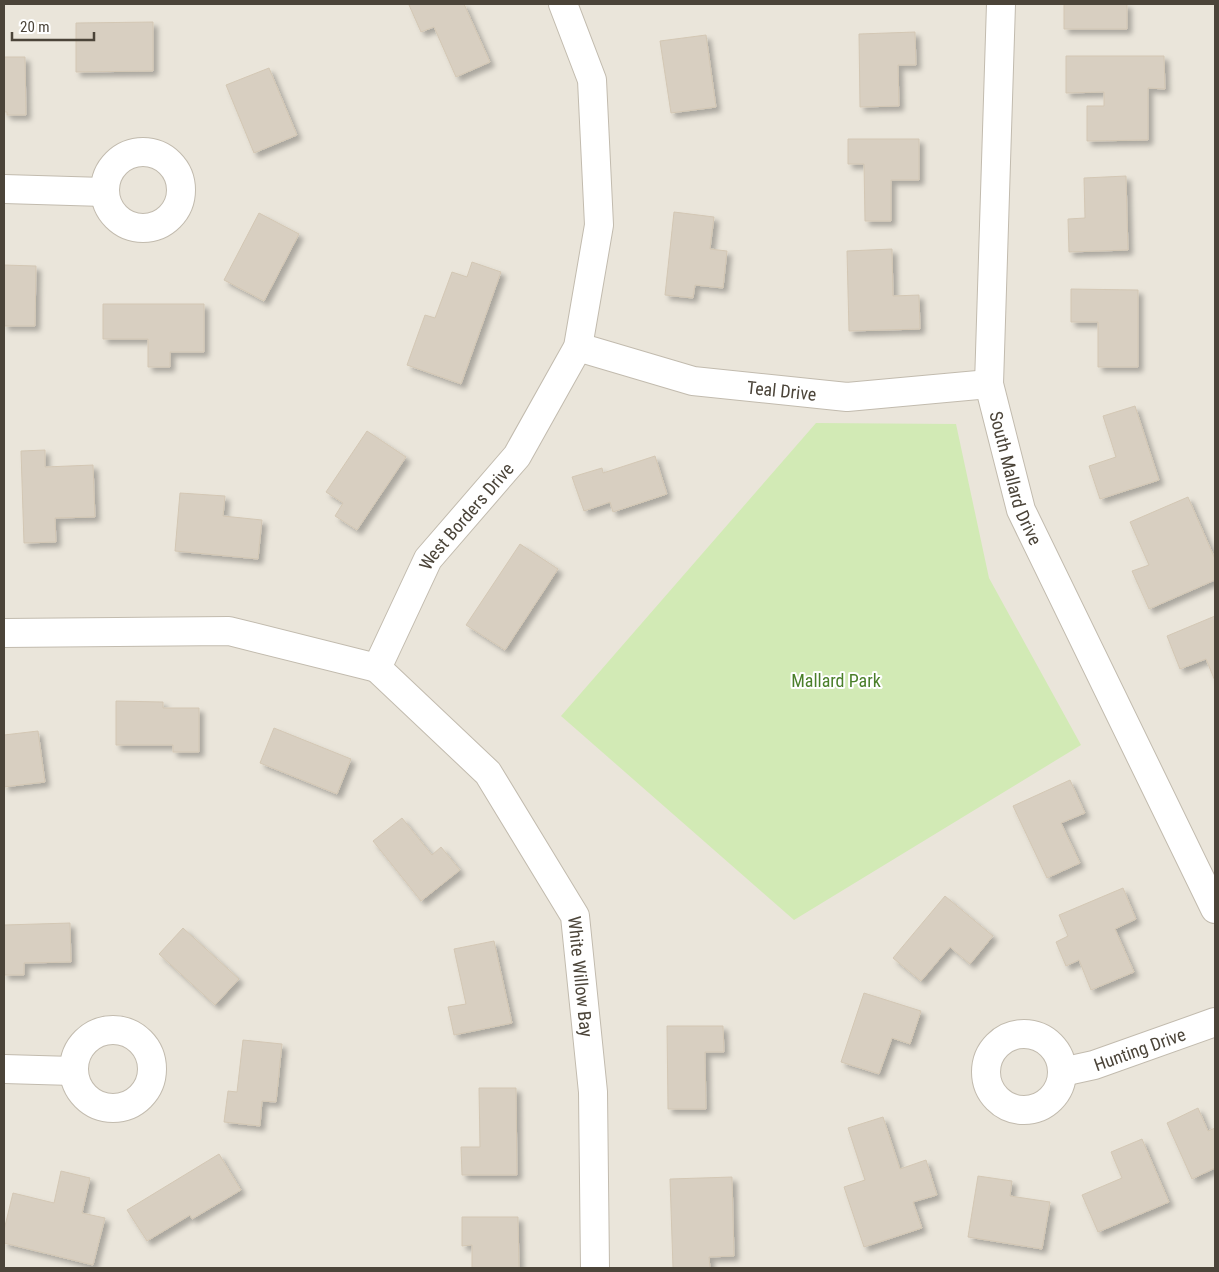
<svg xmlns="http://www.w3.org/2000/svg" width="1219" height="1272" viewBox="0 0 1219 1272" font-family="'Roboto Condensed',sans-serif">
	<defs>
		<filter id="shadow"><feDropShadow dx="4.5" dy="4.5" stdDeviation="2.5" flood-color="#0004"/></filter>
	</defs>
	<rect width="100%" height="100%" fill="#f6f3ec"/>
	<!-- residential -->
	<path fill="#eae5da" d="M4 4H1215V1268H4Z"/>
	<!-- green -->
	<path fill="#d2eab5" d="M816 423 956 424 989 578 1081 745 794 920 561 716Z"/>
	<!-- building -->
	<path fill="#d8cfc1" stroke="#d3c7b4" filter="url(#shadow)" d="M412 4H464L490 62 456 77 434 27 421 32 409 5Z
		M1064 4H1127V29H1064Z
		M153 22V71L76 72V23Z
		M915 32 916 65H898L899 106 860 107 859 34Z
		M706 35 716 107 671 113 660 41Z
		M1066 56H1164L1165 89 1148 88V140L1087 141V106H1104V92L1066 93Z
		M4 57H25L26 115H7V112H4Z
		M269 68 297 135 254 153 226 85Z
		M848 139H919V180H891V221H865L864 164H848Z
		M1126 176 1128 250 1069 252 1068 219 1085 218 1084 178Z
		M674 212 714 217 710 249 727 251 723 288 695 285 693 298 665 295Z
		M259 213 299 234 264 301 224 280Z
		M892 249 893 296 919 295 920 329 849 331 847 251Z
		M472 262 501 272 461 384 407 365 425 315 435 318 452 272 467 277Z
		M4 265 36 266 35 326H4Z
		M1071 289 1138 290V367H1098V322H1071Z
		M103 304H204V352H170V367H148V339H103Z
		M1135 406 1159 480 1100 499 1089 466 1116 457 1103 416Z
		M367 431 406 457 357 530 335 516 343 503 326 492Z
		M45 450V467L93 465 95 517 55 518 56 542 24 543 21 451Z
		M655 456 667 494 613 512 610 502 584 511 572 477 602 468 603 473Z
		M180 493 225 496 223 516 262 520 258 559 175 551Z
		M1188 497 1215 559V580L1149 609 1132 571 1149 565 1130 522Z
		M520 544 558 569 505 650 466 625Z
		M1215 616V681L1206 659 1180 669 1167 636Z
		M116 701 163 702V708H199V752H173V745H116Z
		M274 728 351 759 337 794 260 763Z
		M38 731 45 782 4 787V735Z
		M1070 780 1085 813 1061 823 1080 863 1047 878 1013 806Z
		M402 818 432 855 441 847 460 870 421 901 373 841Z
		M1123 888 1136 919 1115 929 1134 972 1091 990 1079 960 1066 966 1056 942 1068 936 1059 915Z
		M945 896 993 936 970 964 950 947 921 981 893 958Z
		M70 923 71 962 24 963V975H4V925Z
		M183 928 239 979 215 1005 159 954Z
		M494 941 512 1023 454 1035 448 1007 466 1004 454 949Z
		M864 993 921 1011 910 1044 892 1038 879 1074 841 1062Z
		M667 1026H723L724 1052H705L706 1109H668Z
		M243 1040 282 1044 276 1102 262 1101 260 1126 224 1122 228 1091 237 1092Z
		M479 1088H516L517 1175H462L461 1147H480Z
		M1198 1108 1208 1131 1215 1128V1168L1192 1179 1167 1123Z
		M883 1117 900 1169 926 1160 937 1195 913 1202 922 1228 864 1247 844 1187 865 1180 848 1128Z
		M1142 1139 1169 1202 1098 1232 1082 1195 1122 1178 1111 1152Z
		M219 1154 241 1190 192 1219 190 1215 147 1241 127 1210Z
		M61 1171 90 1178 82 1213 105 1218 93 1265 4 1243V1230L13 1193 54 1203Z
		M978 1176 1012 1181 1010 1196 1050 1202 1042 1249 968 1237Z
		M732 1177 734 1256 709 1257 710 1268H673L670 1179Z
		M462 1217H518L519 1268H472V1245L462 1246Z"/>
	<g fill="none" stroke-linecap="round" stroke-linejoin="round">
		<defs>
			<g id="minor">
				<path id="s1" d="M1001 4 989 384 1021 510 1215 909"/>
				<circle cx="143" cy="190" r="38"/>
				<path d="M4 189 104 192"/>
				<path id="s2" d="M578 347 693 381 847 397 989 384"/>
				<path id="s3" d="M4 633 229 631 377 668 428 559 517 456 578 347 599 225 592 80 563 4"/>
				<path id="s4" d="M377 668 488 773 575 916 593 1092 595 1268"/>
				<circle cx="113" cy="1069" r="39"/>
				<circle cx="1024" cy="1072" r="38"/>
				<path d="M4 1069 73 1071"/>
				<path id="s5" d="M1062 1072 1094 1065 1215 1022"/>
			</g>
		</defs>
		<!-- minor casing -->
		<use href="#minor" stroke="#c2bbae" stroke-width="30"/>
		<!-- minor -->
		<use href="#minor" stroke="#fff" stroke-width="28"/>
	</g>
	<g text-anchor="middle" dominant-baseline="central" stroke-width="4" stroke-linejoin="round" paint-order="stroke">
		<!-- street labels -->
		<g font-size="18" fill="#4b4439" stroke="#fff">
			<text stroke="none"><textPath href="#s2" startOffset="209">Teal Drive</textPath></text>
			<text stroke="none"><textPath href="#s1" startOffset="478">South Mallard Drive</textPath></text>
			<text stroke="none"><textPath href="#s3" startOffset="555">West Borders Drive</textPath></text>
			<text stroke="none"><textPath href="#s4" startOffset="381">White Willow Bay</textPath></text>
			<text stroke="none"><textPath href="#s5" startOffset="81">Hunting Drive</textPath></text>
		</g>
		<!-- park labels -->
		<g font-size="18" fill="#4a7f2a" stroke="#fff">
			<text x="836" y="680">Mallard Park</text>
		</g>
	</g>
	<!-- border -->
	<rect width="1219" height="1272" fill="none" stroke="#4b4439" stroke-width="10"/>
	<!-- scale -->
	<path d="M12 32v8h82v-8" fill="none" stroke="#4b4439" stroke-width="2.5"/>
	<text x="20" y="32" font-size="15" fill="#4b4439" stroke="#ffffff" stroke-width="4" paint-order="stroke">20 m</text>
</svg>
